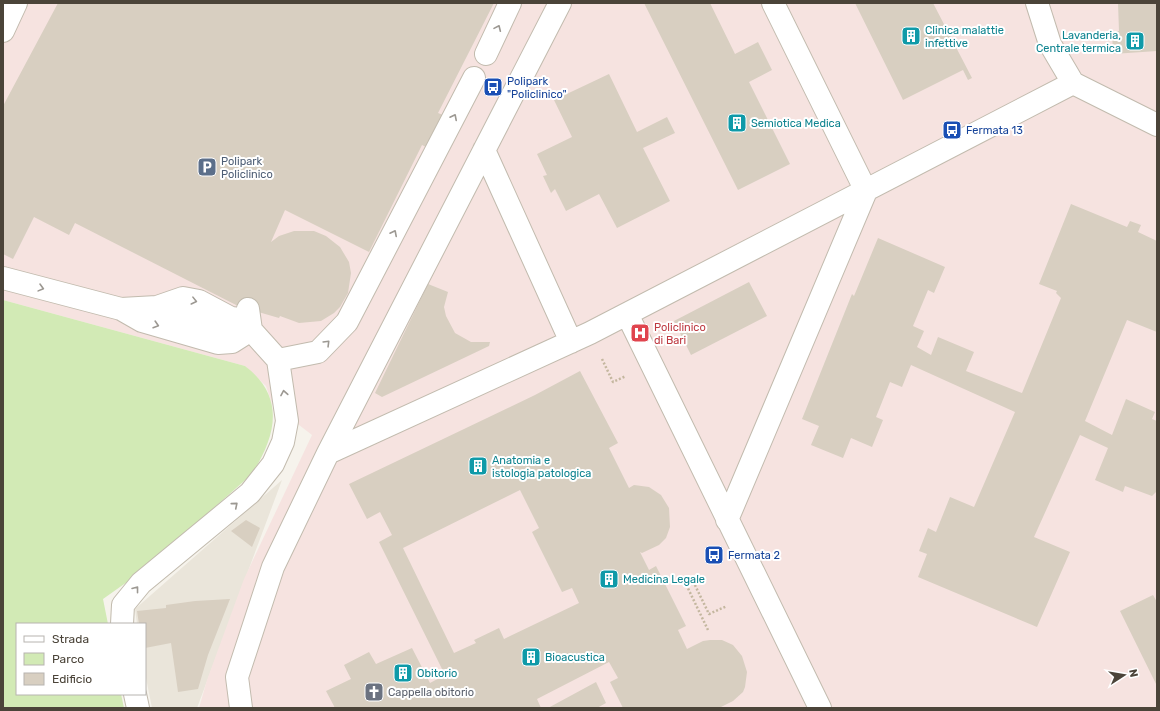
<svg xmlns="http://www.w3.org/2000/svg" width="1160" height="711" viewBox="0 0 1160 711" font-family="Rubik,sans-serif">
	<rect width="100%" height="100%" fill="#f6f3ec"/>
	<!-- residential -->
	<path fill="#eae5da" d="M282 480 197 708H152L145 673V624H137L135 609Z"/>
	<!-- medical -->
	<path fill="#f6e3e0" d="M3 3H1157V708H199L207 680 244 579 312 435 272 404 266 386 245 366 3 300Z"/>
	<!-- green -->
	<path fill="#d2eab5" d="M3 300 245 366C286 397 276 436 252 474L144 570 103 599 108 624H17V694H121L124 708H3Z"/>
	<!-- building -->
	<path fill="#d8cfc1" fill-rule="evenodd" d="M58 3H494L438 113 443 115 426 147 422 145 369 252 285 210 271 242 279 236 294 231H314L326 236 340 247 349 262 351 273 348 293 340 307 334 313 321 321 299 323 280 316 279 318 238 306 75 223 69 235 34 217 13 259 3 254V106Z
		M644 3H710L735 54 758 42 772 70 749 82 790 164 738 190Z
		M855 3H933L972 78 968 80 963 70 903 100Z
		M1118 3H1157V51L1113 54 1112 31H1119Z
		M609 74 637 132 667 117 675 133 643 148 670 201 617 228 599 194 566 211 555 189 551 193 543 176 547 175 537 154 572 137 554 100Z
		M1071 204 1127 227 1130 221 1141 225 1138 232 1157 241V332L1127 320 1085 421 1112 435 1126 399 1155 412 1152 419 1157 421V491L1152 496 1125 486 1123 492 1095 480 1108 448 1080 435 1034 537 1070 552 1037 627 918 577 927 554 919 551 928 528 936 532 950 497 974 507 1015 412 911 365 902 387 890 382 876 417 883 420 872 447 851 438 843 458 811 445 819 426 802 419 852 294 854 296 878 238 945 267 934 293 928 290 913 326 924 331 917 347 931 355 938 337 974 352 966 371 1022 393 1061 298 1056 293 1057 291 1039 284Z
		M749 282 767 316 691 355 674 321Z
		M428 284 448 292 444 307 446 316 455 333 471 342H490L489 346 382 397 375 393Z
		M580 371 618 443 609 448 629 488 634 485 649 487 661 495 669 508 670 527 666 538 659 545 642 553 640 552 649 570 656 566 686 626 678 630 687 649 703 641 710 640H722L733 645 742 656 747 672 745 687 743 692 733 701 719 708H623L610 682 618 678 609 662 537 699 541 708H335L326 691 351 679 344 665 369 652 376 664 412 648 430 683 445 675 379 542 392 535 380 512 367 519 349 484 535 395ZM520 490 539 528 532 532 562 592 572 588 579 603 504 639 499 628 474 640 476 643 454 653 403 548Z
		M246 520 260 528 252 547 231 531Z
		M1153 595 1157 602V686L1120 611Z
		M230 599 208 655 198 689 178 692 171 643 145 648V624H139L137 611 166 608V605L195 601Z
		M596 682 606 703 597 708H548Z"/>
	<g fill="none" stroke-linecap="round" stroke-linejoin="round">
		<defs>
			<path id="minor" d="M1037 3 1050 44 1073 83 1157 125
				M3 31 16 3
				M486 54 510 3
				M484 150 571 342
				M3 278 121 309 142 321 218 343 232 342 251 330
				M157 307 183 298 199 301 231 318 249 320
				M121 309 157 307 200 321 225 332H237
				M627 314 820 708
				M278 360 318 352 347 322 474 78
				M328 453 590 333 1073 83
				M727 520 866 191 773 3
				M122 624 123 605 141 583 250 493 273 464 283 442 287 421 278 360 251 330 248 309
				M135 694 138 708
				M241 708 237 677 273 567 328 453 560 3"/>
		</defs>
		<!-- minor casing -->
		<use href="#minor" stroke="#c2bbae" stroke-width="24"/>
		<!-- path -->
		<path stroke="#c4b79f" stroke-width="2.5" stroke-dasharray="2 2" stroke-linecap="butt" d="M602 359 613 382 626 376
			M708 630 684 580 691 577 709 614 727 606"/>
		<!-- minor -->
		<use href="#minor" stroke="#fff" stroke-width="22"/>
	</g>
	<!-- one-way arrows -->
	<defs><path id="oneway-chevron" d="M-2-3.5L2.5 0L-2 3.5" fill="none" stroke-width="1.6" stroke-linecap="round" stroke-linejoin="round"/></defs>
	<g stroke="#9c9892">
		<use href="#oneway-chevron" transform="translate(498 28) rotate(-66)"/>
		<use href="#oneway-chevron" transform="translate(454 117) rotate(-63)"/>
		<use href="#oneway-chevron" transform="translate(394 233) rotate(-63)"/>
		<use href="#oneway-chevron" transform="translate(41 288) rotate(15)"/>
		<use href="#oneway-chevron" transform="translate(194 301) rotate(14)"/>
		<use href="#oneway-chevron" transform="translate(156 325) rotate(17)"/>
		<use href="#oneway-chevron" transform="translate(327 343) rotate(-45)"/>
		<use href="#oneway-chevron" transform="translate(284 393) rotate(-100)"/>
		<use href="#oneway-chevron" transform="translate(235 505) rotate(-40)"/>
		<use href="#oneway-chevron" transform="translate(136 589) rotate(-52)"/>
	</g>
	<!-- icons -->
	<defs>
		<symbol id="building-square" viewBox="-11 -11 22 22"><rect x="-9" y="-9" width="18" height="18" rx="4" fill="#0f9aa8" stroke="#fff"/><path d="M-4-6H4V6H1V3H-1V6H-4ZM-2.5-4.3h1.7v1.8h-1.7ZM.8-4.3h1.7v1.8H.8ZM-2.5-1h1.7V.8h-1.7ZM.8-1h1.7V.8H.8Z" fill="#fff"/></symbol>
		<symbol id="bus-square" viewBox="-11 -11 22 22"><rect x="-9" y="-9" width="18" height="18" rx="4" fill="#1a4fb4" stroke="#fff"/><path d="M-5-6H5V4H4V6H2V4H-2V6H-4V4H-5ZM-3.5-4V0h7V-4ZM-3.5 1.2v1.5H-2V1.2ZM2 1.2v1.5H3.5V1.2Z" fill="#fff"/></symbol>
		<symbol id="parking-square" viewBox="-11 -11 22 22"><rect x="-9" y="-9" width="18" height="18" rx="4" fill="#5c6f8a" stroke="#fff"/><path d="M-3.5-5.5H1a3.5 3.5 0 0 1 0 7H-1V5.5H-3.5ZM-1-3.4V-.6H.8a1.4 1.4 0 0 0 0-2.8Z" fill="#fff"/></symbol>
		<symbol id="hospital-square" viewBox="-11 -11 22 22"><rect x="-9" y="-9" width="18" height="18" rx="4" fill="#e0444e" stroke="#fff"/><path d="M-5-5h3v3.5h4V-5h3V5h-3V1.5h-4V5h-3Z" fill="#fff"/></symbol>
		<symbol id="church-square" viewBox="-11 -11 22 22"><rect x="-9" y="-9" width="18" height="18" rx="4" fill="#6b7280" stroke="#fff"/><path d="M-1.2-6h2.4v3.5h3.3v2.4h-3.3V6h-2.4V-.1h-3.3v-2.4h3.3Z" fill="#fff"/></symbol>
	</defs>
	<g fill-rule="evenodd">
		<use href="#building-square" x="900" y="25" width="22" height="22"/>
		<use href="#building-square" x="1124" y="30" width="22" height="22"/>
		<use href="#bus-square" x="482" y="76" width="22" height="22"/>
		<use href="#building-square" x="726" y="112" width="22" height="22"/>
		<use href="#bus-square" x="941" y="119" width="22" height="22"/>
		<use href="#parking-square" x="196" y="156" width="22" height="22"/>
		<use href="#hospital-square" x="629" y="322" width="22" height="22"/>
		<use href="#building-square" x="467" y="455" width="22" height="22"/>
		<use href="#bus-square" x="703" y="544" width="22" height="22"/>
		<use href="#building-square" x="598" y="568" width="22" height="22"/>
		<use href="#building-square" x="520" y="646" width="22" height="22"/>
		<use href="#building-square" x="392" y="662" width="22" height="22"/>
		<use href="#church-square" x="363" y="681" width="22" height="22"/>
	</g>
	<g text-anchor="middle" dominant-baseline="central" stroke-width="4" stroke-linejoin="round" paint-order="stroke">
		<!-- culture labels -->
		<g font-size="11" fill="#0d838f" stroke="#fff" text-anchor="start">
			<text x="925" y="30">Clinica malattie<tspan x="925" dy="13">infettive</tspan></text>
			<text x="1121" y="35" text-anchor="end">Lavanderia,<tspan x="1121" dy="13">Centrale termica</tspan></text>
			<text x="751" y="123">Semiotica Medica</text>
			<text x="492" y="460">Anatomia e<tspan x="492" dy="13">istologia patologica</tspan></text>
			<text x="623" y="579">Medicina Legale</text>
			<text x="545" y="657">Bioacustica</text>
			<text x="417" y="673">Obitorio</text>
		</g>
		<!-- transit labels -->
		<g font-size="11" fill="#164399" stroke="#fff" text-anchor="start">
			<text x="507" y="81">Polipark<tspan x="507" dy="13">"Policlinico"</tspan></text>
			<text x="966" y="130">Fermata 13</text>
			<text x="728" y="555">Fermata 2</text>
		</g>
		<!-- service labels -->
		<g font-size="11" fill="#4e5e75" stroke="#fff" text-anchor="start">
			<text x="221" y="161">Polipark<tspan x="221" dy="13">Policlinico</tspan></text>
		</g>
		<!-- health labels -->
		<g font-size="11" fill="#be3a42" stroke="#fff" text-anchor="start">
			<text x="654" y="327">Policlinico<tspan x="654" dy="13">di Bari</tspan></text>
		</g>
		<!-- worship labels -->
		<g font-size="11" fill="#5b616d" stroke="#fff" text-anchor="start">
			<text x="388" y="692">Cappella obitorio</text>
		</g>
	</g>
	<!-- border -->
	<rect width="1160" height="711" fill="none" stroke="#4b4439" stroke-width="8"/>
	<!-- legend -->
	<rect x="16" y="623" width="130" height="72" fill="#ffffff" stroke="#b7b4b0"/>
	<rect x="24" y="636" width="20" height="6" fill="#ffffff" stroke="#b7b4b0"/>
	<text x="52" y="643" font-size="12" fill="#4b4439">Strada</text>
	<rect x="24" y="653" width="20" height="12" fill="#d2eab5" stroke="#b7b4b0"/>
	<text x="52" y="663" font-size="12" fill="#4b4439">Parco</text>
	<rect x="24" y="673" width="20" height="12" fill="#d8cfc1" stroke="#b7b4b0"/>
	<text x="52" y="683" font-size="12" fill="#4b4439">Edificio</text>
	<!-- north arrow -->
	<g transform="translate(1124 675) rotate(78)" stroke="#ffffff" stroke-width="3" paint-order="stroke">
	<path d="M0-3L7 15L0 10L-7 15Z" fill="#4b4439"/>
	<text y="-6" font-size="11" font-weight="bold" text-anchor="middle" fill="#4b4439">N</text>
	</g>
</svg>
